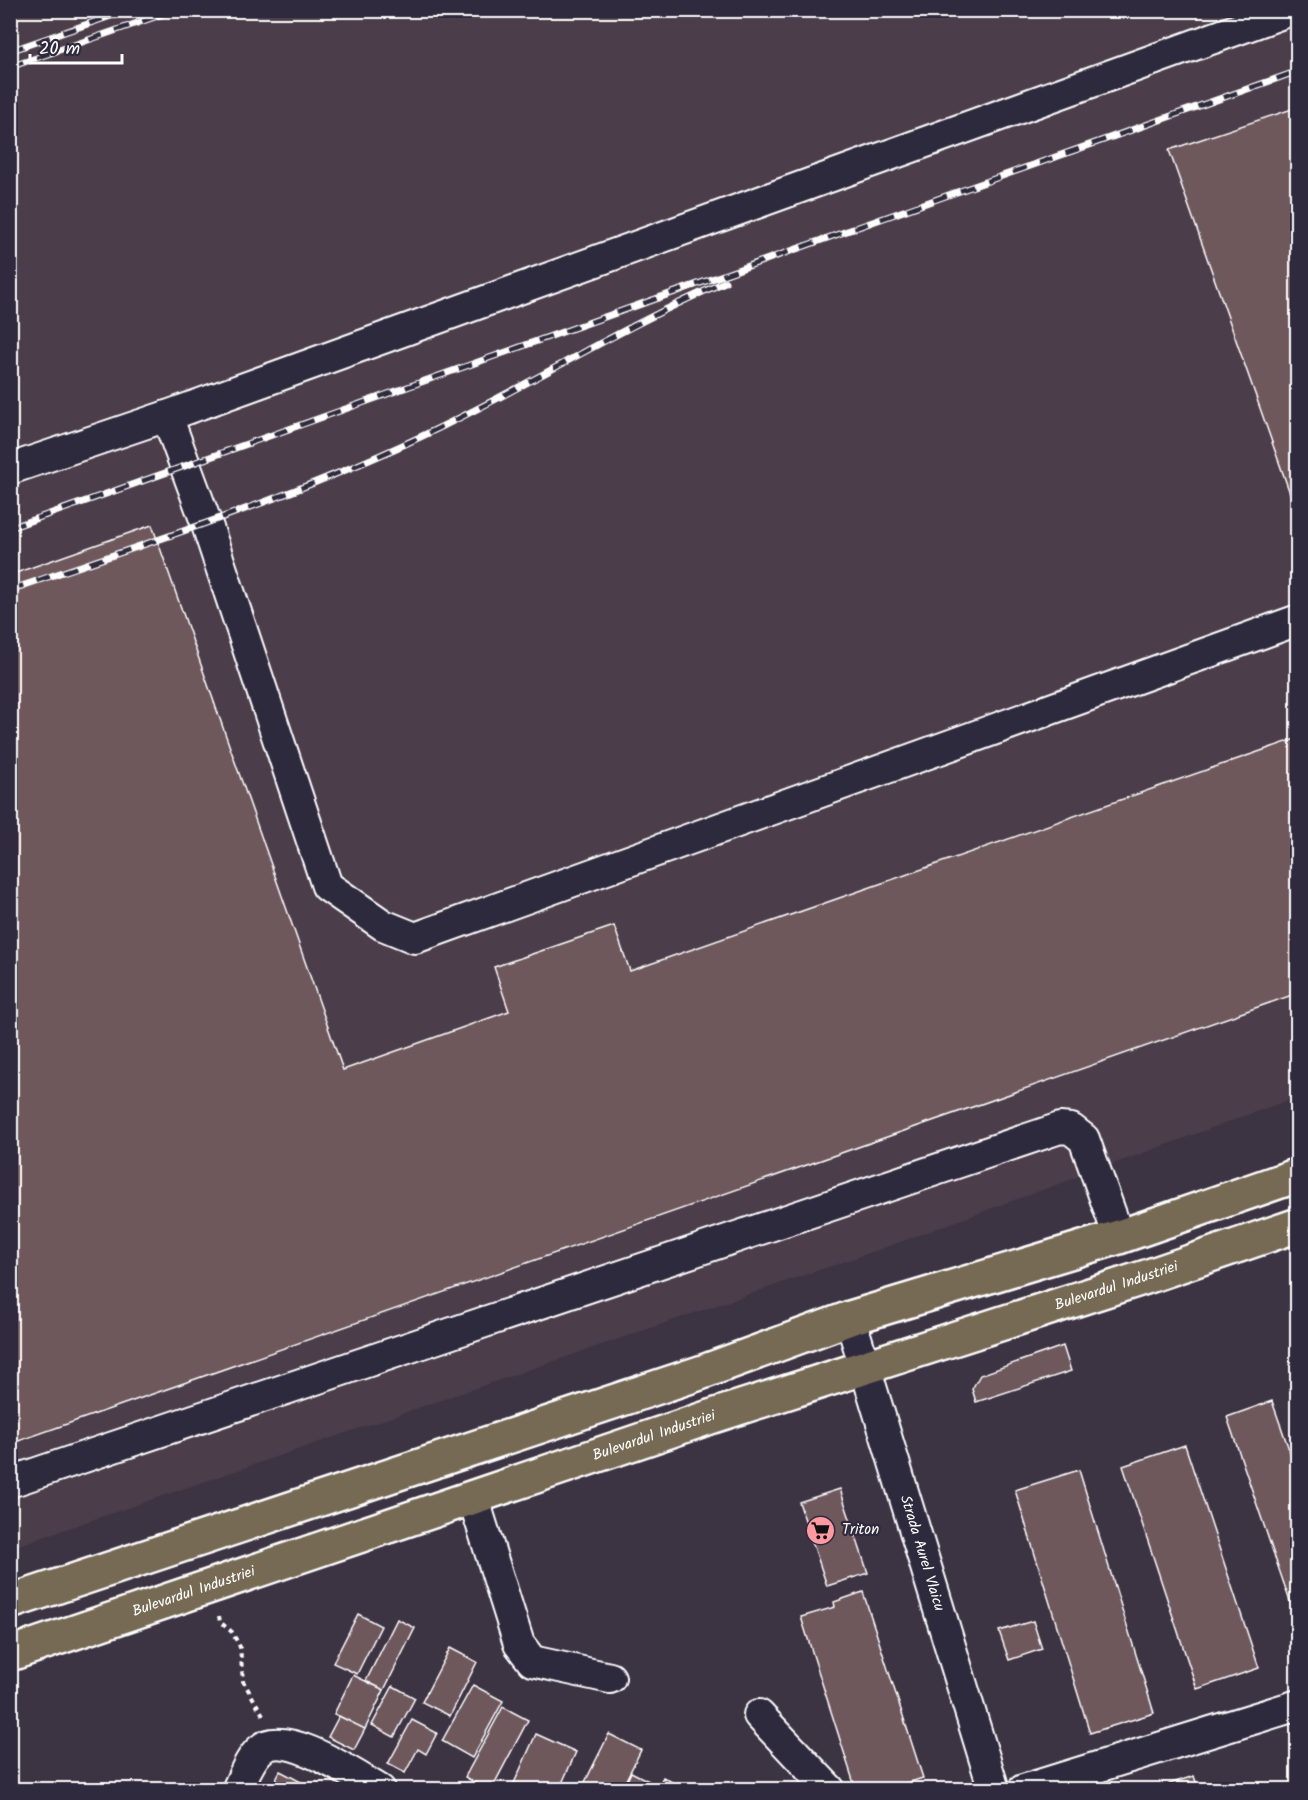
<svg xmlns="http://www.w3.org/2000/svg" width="1308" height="1800" viewBox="0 0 1308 1800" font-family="Kalam,sans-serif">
	<rect width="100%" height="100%" fill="#3c3343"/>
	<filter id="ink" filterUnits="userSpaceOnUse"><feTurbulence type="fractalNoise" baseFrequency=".0167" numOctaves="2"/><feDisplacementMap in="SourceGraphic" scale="12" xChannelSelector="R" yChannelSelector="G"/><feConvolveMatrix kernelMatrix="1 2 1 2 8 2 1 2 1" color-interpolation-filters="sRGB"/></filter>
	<g filter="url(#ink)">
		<!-- built -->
		<path fill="#4b3e4a" d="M10 11H1297V1097L878 1250 11 1548Z"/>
		<!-- building -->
		<path fill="#6e585c" stroke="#fff" stroke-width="1.5" d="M1298 107V516L1169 150Z
			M152 525 343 1070 509 1011 494 967 614 926 630 971 1298 738V993L10 1444V575Z
			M1063 1346 1071 1371 976 1402 972 1389 980 1375Z
			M1272 1401 1298 1475V1625L1227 1417Z
			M1185 1445 1259 1668 1197 1689 1123 1466Z
			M1079 1470 1154 1713 1090 1733 1015 1490Z
			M840 1489 868 1573 827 1586 799 1502Z
			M863 1592 923 1778 894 1787V1790H856L801 1617 835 1607 834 1602Z
			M358 1614 381 1626 357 1674 333 1663Z
			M397 1619 415 1628 384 1690 366 1681Z
			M1033 1621 1042 1649 1009 1660 999 1631Z
			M450 1648 477 1662 450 1716 422 1702Z
			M353 1675 384 1690 365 1729 334 1714Z
			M473 1685 503 1701 472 1758 442 1741Z
			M393 1686 415 1698 394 1737 372 1725Z
			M503 1707 528 1720 491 1790H488L465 1777Z
			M339 1716 365 1729 354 1750 328 1737Z
			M412 1720 437 1733 426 1754 418 1749 405 1773 388 1764Z
			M536 1734 576 1752 559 1790H511Z
			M609 1734 641 1750 621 1790H581Z
			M280 1771 307 1785 305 1790H270Z
			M631 1772 651 1782 647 1790H623Z
			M1194 1776 1198 1788 1207 1785 1209 1790H1170L1169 1784Z
			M663 1777 686 1790H656Z"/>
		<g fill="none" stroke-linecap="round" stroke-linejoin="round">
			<defs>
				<g id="minor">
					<path d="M167 416 206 522 327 886 383 925 415 938 1298 620"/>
					<path d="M10 469 167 416 1291 10"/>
					<path id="s1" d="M850 1318 994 1790"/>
					<path d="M10 1482 1060 1128 1071 1129 1084 1139 1119 1237"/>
					<path d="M473 1497 519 1644 532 1661 610 1678"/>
					<path d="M759 1715 830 1790"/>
					<path d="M237 1790C244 1776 249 1759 261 1749 286 1728 355 1776 380 1790"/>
					<path d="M1023 1790 1298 1705"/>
				</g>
				<g id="major">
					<path d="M10 1602 700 1373 850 1318 1119 1237 1298 1175"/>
					<path id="s2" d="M10 1654 710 1417 1146 1277 1298 1225"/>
				</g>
			</defs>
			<!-- minor casing -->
			<use href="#minor" stroke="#fff" stroke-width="34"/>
			<!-- major casing -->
			<use href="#major" stroke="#fff" stroke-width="38"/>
			<!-- path -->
			<path stroke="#fff" stroke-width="4" stroke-dasharray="4.5 4.5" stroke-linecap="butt" d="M219 1616 220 1622 232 1632 240 1647 243 1681 263 1715"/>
			<!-- minor -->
			<use href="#minor" stroke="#2f2a3d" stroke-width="30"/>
			<!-- major -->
			<use href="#major" stroke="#776a54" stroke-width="33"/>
			<defs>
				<path id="rail" d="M10 51 128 10
					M10 67 175 10
					M10 528 1298 71
					M10 590C156 540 305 494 443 426 538 380 628 324 725 282"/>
			</defs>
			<!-- rail casing -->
			<use href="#rail" stroke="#fff" stroke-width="7"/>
			<!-- rail -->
			<use href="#rail" stroke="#2f2a3d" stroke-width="4.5" stroke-dasharray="14" stroke-linecap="butt"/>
		</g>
	</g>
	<!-- icons -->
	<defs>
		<symbol id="supermarket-disc" viewBox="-11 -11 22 22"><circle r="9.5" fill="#ff9aa2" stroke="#2f2a3d"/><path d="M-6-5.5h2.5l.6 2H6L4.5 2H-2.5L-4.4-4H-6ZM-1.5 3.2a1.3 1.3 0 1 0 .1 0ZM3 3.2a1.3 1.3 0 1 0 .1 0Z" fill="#111"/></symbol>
	</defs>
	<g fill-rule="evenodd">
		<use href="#supermarket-disc" x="804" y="1514" width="33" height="33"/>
	</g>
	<g text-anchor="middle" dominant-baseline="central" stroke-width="4.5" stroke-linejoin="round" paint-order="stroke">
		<!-- street labels -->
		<g font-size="15" fill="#fff" stroke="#2f2a3d">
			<text stroke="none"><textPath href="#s2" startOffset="1166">Bulevardul Industriei</textPath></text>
			<text stroke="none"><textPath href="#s2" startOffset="680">Bulevardul Industriei</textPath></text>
			<text stroke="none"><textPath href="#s1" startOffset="246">Strada Aurel Vlaicu</textPath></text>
			<text stroke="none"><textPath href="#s2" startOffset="194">Bulevardul Industriei</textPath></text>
		</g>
		<!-- poi labels -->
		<g font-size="15" fill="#fff" stroke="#2f2a3d" text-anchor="start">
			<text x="842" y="1530">Triton</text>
		</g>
	</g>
	<!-- margin -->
	<rect width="1308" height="1800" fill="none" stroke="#2f2a3d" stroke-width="36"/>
	<rect x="18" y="18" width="1272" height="1764" fill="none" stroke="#fff" stroke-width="2" filter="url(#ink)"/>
	<!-- scale -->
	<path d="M30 54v9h92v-9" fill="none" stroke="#ffffff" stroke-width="3"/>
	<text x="39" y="54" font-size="18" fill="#ffffff" stroke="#2f2a3d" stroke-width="4.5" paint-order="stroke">20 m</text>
</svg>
